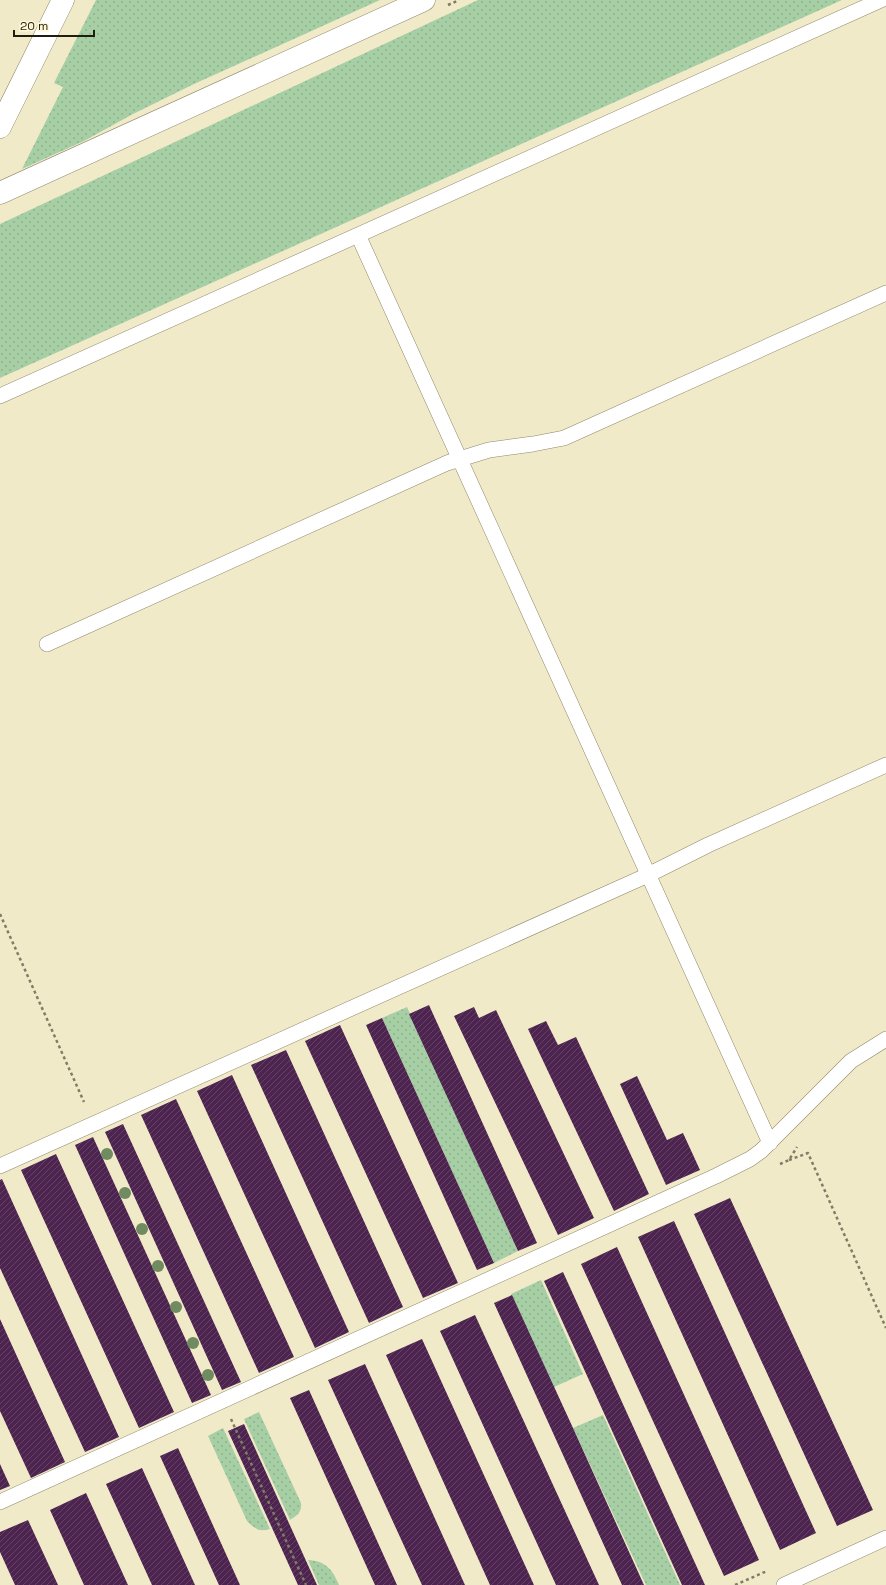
<svg xmlns="http://www.w3.org/2000/svg" width="886" height="1585" viewBox="0 0 886 1585" font-family="'Space Grotesk',sans-serif">
	<defs>
		<pattern id="grass-dots" width="8" height="8" patternUnits="userSpaceOnUse"><rect width="8" height="8" fill="#a7cfa5"/><path d="M2 2h.1M6 6h.1" fill="none" stroke="#8fb18d" stroke-width="1.8" stroke-linecap="round"/></pattern>
		<pattern id="building-hatch" width="6" height="6" patternUnits="userSpaceOnUse"><rect width="6" height="6" fill="#4d244f"/><path d="M-1 1l2-2M0 6l6-6M5 7l2-2" fill="none" stroke="#634264"/></pattern>
	</defs>
	<rect width="100%" height="100%" fill="#f1eac9"/>
	<!-- grass -->
	<path fill="url(#grass-dots)" d="M96 0H380L194 84 133 114 84 141 22 169 63 87 54 83Z
		M478 0H842L0 378V224Z
		M407 1007 518 1251 494 1263 382 1018Z
		M541 1280 583 1374 554 1387 511 1294Z
		M259 1412 301 1503C302 1512 298 1515 290 1520L244 1419Z
		M603 1415 680 1585H646L573 1428Z
		M223 1428 270 1529C259 1532 255 1529 247 1521L208 1436Z
		M308 1560C326 1561 332 1569 339 1585H319Z"/>
	<!-- building -->
	<path fill="url(#building-hatch)" d="M429 1005 537 1243 518 1251 409 1014Z
		M474 1007 479 1018 496 1010 594 1218 558 1235 454 1016Z
		M382 1018 494 1263 477 1270 366 1025Z
		M546 1021 558 1045 576 1037 649 1194 614 1211 528 1029Z
		M340 1025 458 1283 423 1298 305 1041Z
		M286 1050 403 1307 369 1323 251 1065Z
		M232 1075 349 1332 315 1348 197 1091Z
		M637 1076 667 1140 683 1133 700 1170 666 1185 620 1084Z
		M176 1099 294 1357 259 1373 141 1115Z
		M123 1124 241 1382 222 1390 105 1132Z
		M93 1137 211 1395 192 1403 75 1145Z
		M56 1154 174 1412 139 1428 21 1170Z
		M2 1179 119 1437 85 1452 0 1268V1180Z
		M730 1198 873 1510 837 1526 694 1214Z
		M674 1221 816 1533 780 1550 638 1237Z
		M617 1247 759 1560 724 1576 581 1264Z
		M563 1272 705 1585H682L544 1281Z
		M512 1295 573 1428 644 1585H622L494 1303Z
		M475 1315 599 1585H556L440 1331Z
		M0 1319 65 1462 31 1478 0 1411Z
		M422 1339 534 1585H490L386 1355Z
		M365 1364 465 1585H422L328 1380Z
		M309 1390 397 1585H375L290 1398Z
		M244 1424 317 1585H298L228 1431Z
		M178 1448 240 1585H219L160 1456Z
		M0 1464 10 1486 0 1490Z
		M142 1468 195 1585H152L106 1484Z
		M86 1493 128 1585H84L50 1510Z
		M28 1520 58 1585H15L0 1552V1532Z"/>
	<g fill="none" stroke-linecap="round" stroke-linejoin="round">
		<defs>
			<path id="service" d="M358 235 770 1143
				M0 396 881 0
				M47 644 447 463 489 450 533 444 564 438 886 293
				M0 1166 648 875 708 845 886 765
				M0 1502 716 1176 750 1159 761 1151 851 1061 886 1039
				M784 1585 886 1538"/>
			<path id="primary" d="M0 127 63 0
				M0 193 424 0"/>
		</defs>
		<!-- service casing -->
		<use href="#service" stroke="#8f886b" stroke-width="16"/>
		<!-- primary casing -->
		<use href="#primary" stroke="#8f886b" stroke-width="23"/>
		<!-- path -->
		<path stroke="#817c66" stroke-width="2.5" stroke-dasharray="3 3" stroke-linecap="butt" d="M448 5 459 0
			M0 914 84 1102
			M789 1160 808 1153 886 1328
			M780 1164 789 1160 797 1147
			M231 1419 306 1585
			M735 1585 767 1571"/>
		<!-- service -->
		<use href="#service" stroke="#fff" stroke-width="15"/>
		<!-- primary -->
		<use href="#primary" stroke="#fff" stroke-width="22"/>
	</g>
	<!-- trees -->
	<g fill="#708b60">
		<circle cx="107" cy="1154" r="6"/>
		<circle cx="125" cy="1193" r="6"/>
		<circle cx="142" cy="1229" r="6"/>
		<circle cx="158" cy="1266" r="6"/>
		<circle cx="176" cy="1307" r="6"/>
		<circle cx="193" cy="1343" r="6"/>
		<circle cx="208" cy="1375" r="6"/>
	</g>
	<!-- scale -->
	<path d="M14 30v6h80v-6" fill="none" stroke="#1f1c10" stroke-width="2"/>
	<text x="20" y="30" font-size="12" fill="#1f1c10" stroke="#fff7d6" stroke-width="3" paint-order="stroke">20 m</text>
</svg>
